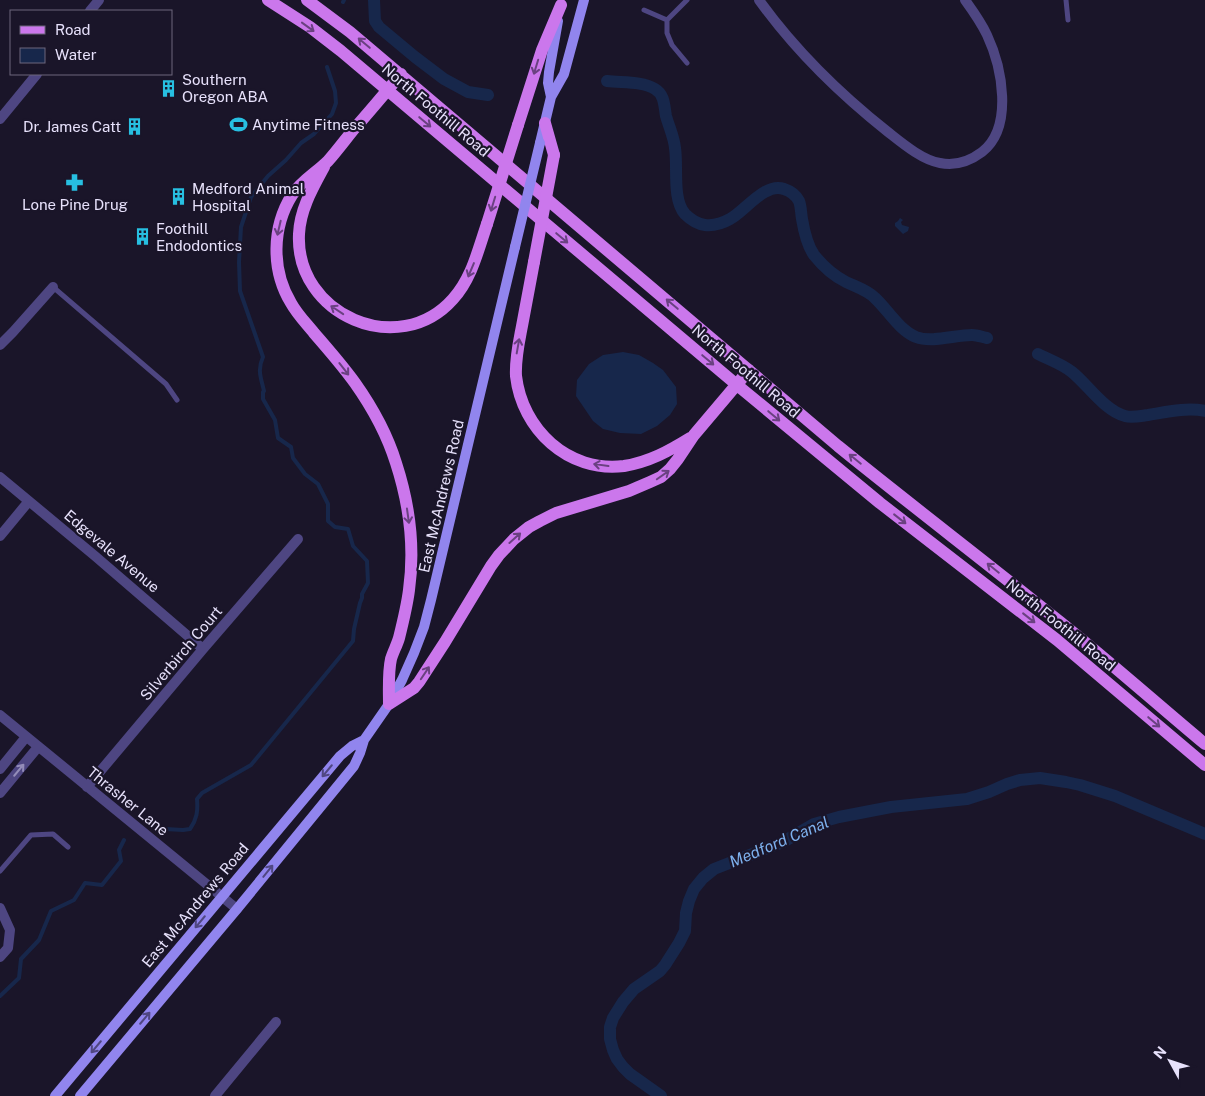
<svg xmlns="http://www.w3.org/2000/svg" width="1205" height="1096" viewBox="0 0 1205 1096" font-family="'Public Sans',sans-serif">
	<rect width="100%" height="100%" fill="#1a1529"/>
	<!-- water -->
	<path fill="#17274b" d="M900 218 903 220 901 222 902 225 909 227 908 231 903 234 895 226V223L898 221Z
		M623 352 639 355 653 363 663 370 676 387 677 404 670 415 657 426 641 434 620 433 603 429 593 421 576 396 577 380 589 364 603 355Z"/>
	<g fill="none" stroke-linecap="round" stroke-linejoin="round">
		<!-- stream -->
		<path stroke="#17274b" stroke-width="4" d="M343 2 344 0
			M165 829 183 830 190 829C197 819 198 811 197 799L202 793 251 765 353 641 354 629 360 603 362 598V594L368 583 367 561 353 546 348 529 335 527 328 521V504L318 484 305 474 293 458 291 447 278 438 275 420 263 399V392L264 391C261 378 257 370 263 357L240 291 239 262 241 227 251 197 268 176 286 160 301 143 314 134 332 114 336 103 335 91 327 67
			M0 996 19 978 21 959 39 940 51 911 74 900 85 883 102 885 121 861 119 850 124 840"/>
		<!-- canal -->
		<path stroke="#17274b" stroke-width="12" d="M374 0 375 21 379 27 415 57 444 79 468 92 488 95
			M607 81C622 83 642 81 655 89 665 95 664 106 666 116 669 127 674 137 675 148 678 168 672 199 685 214 691 220 697 224 705 225 714 226 723 223 730 219 745 211 765 182 784 189 790 191 796 195 799 201 801 206 801 213 802 219 804 231 807 245 814 255 822 265 834 276 846 282 856 287 867 290 875 298 888 310 899 330 916 337 932 343 955 335 972 335 977 335 982 337 987 338
			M1038 354C1050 360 1062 364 1072 372 1088 385 1105 411 1125 416 1132 418 1140 416 1148 415 1166 412 1187 407 1205 411
			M661 1096 630 1074 623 1067 617 1059 613 1050 610 1039V1027L613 1018 623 1002 634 989 660 971 665 965 679 943 685 931 686 913 689 901 694 889 703 878 714 869 783 842 814 824 839 817 891 807 967 799 989 792 1007 784 1020 780 1040 778 1066 782 1080 785 1115 796 1205 834"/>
		<!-- service -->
		<path stroke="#4e4682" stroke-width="5" d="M1066 0 1068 20
			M644 10 667 20V33L672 45 687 63
			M667 20 687 0
			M53 287 166 384 177 400
			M0 871 31 835 53 834 68 847"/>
		<!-- minor -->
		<path stroke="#4e4682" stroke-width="10" d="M759 0C795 50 840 94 888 132 902 143 922 160 940 163 955 166 970 161 982 152 1014 127 1002 67 987 35 981 22 973 11 965 0
			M0 345 13 332 53 287
			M0 477 95 556 203 649
			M0 536 29 501
			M0 715 237 909
			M0 769 26 737
			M87 787 203 649 298 539
			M0 793 38 747
			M0 908 10 930 8 948 0 957
			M215 1096 276 1022"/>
		<!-- tertiary -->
		<path stroke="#4e4682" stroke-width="10" d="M90 11 99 0
			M0 119 37 74"/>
		<!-- secondary -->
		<path stroke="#9185ee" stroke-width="10" d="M551 97 548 83 549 72 558 21
			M540 143 551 97 564 74 584 0
			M55 1096 340 756 352 746 364 740
			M80 1096 237 909 354 766 360 753 364 740 389 704 402 680 414 653 424 627 431 600 515 247"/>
		<!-- primary -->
		<path stroke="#cb77ec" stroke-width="12" d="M268 0 310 27 341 51 737 385 880 503 1057 640 1205 765
			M307 0 350 32 838 446C912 506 987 563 1060 622 1110 662 1157 704 1205 744
			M545 123 554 155
			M518 125 542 50 561 5
			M324 167C312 189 300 210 299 234 295 315 399 360 453 299 472 278 478 250 487 224
			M534 262C530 284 526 305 522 326 519 342 515 359 516 376 522 429 568 473 624 466 649 462 669 451 690 438
			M389 704C389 691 388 672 391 659 393 652 397 645 399 638 403 622 407 606 409 590 415 547 409 503 396 463 387 434 372 407 355 383 342 365 328 349 314 333 306 323 297 314 291 303 271 270 272 227 292 195 301 181 316 173 328 161 337 151 345 140 354 129 370 111 385 93 401 74
			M389 704 414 688 419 682 445 642 491 566 499 555 514 539 529 527 540 521 556 513 629 491 650 482 661 477 670 469 678 459 694 435 749 370"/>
		<!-- secondary-bridge -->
		<path stroke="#9185ee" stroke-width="10" d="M515 247 540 143"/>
		<!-- primary-bridge -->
		<path stroke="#cb77ec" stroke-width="12" d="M487 224 518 125
			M534 262 554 155"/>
	</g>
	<!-- one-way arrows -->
	<defs><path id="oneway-shaft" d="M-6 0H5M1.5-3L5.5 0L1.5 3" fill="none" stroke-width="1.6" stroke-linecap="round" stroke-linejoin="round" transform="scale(1.25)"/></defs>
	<g stroke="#6a4181">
		<use href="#oneway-shaft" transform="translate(308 27) rotate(36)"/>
		<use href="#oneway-shaft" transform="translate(364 43) rotate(-140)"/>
		<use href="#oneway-shaft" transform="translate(536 67) rotate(107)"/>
		<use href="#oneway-shaft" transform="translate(425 122) rotate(40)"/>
		<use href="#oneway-shaft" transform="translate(493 204) rotate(107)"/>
		<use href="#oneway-shaft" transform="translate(279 228) rotate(103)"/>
		<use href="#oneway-shaft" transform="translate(562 238) rotate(40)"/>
		<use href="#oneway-shaft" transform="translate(471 270) rotate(113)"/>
		<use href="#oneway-shaft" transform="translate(672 304) rotate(-140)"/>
		<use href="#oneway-shaft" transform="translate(337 310) rotate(-146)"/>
		<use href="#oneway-shaft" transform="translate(518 346) rotate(-80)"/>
		<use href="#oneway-shaft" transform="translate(708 360) rotate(40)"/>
		<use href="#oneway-shaft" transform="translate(344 369) rotate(52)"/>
		<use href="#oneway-shaft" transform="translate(774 416) rotate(40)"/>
		<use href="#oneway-shaft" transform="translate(855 459) rotate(-141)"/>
		<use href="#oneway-shaft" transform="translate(601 465) rotate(-172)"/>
		<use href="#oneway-shaft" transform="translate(663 475) rotate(-35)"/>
		<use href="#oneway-shaft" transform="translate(408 516) rotate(82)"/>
		<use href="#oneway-shaft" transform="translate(900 519) rotate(38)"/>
		<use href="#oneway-shaft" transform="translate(515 538) rotate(-42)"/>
		<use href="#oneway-shaft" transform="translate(993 568) rotate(-141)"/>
		<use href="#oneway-shaft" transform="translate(1029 618) rotate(38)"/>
		<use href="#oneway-shaft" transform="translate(425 673) rotate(-56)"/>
		<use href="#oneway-shaft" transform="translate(1154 722) rotate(40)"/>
	</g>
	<use stroke="#938cb8" href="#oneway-shaft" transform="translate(19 770) rotate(-50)"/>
	<g stroke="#504782">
		<use href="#oneway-shaft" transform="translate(327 771) rotate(130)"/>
		<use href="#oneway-shaft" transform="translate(268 871) rotate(-51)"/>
		<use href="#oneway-shaft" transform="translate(200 922) rotate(130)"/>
		<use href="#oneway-shaft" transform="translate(145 1018) rotate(-50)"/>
		<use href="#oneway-shaft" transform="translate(96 1047) rotate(130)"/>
	</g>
	<!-- icons -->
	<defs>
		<symbol id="building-bare" viewBox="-9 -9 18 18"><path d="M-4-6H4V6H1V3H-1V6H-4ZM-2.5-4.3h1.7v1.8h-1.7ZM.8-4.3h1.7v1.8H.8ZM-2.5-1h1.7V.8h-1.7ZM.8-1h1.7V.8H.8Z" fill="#27bfe1" stroke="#1a1529" stroke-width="2.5" paint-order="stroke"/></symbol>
		<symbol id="stadium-bare" viewBox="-9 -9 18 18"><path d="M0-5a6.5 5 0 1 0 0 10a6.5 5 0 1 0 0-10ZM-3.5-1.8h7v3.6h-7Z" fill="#27bfe1" stroke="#1a1529" stroke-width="2.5" paint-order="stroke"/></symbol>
		<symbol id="pharmacy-bare" viewBox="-9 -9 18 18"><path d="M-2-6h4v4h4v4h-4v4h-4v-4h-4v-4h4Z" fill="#27bfe1" stroke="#1a1529" stroke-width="2.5" paint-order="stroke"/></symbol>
	</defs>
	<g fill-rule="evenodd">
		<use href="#building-bare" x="156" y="76" width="25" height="25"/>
		<use href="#stadium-bare" x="226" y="112" width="25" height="25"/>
		<use href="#building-bare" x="122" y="114" width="25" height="25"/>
		<use href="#pharmacy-bare" x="62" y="170" width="25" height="25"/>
		<use href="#building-bare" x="166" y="184" width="25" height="25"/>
		<use href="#building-bare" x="130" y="224" width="25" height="25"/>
	</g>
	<g text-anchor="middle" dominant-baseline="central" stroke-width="4.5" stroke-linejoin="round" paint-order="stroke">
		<!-- poi labels -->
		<g font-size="15" fill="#e7e1fb" stroke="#1a1529" text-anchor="start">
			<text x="182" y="79">Southern<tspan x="182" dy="17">Oregon ABA</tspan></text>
			<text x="252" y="124">Anytime Fitness</text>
			<text x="121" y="126" text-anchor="end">Dr. James Catt</text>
			<text x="192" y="188">Medford Animal<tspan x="192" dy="17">Hospital</tspan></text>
			<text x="75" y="204" text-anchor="middle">Lone Pine Drug</text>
			<text x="156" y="228">Foothill<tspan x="156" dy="17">Endodontics</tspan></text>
		</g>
		<!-- street labels -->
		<g font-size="15" fill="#e7e1fb" stroke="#1a1529">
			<text transform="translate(436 110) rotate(40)">North Foothill Road</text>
			<text transform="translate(746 371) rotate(40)">North Foothill Road</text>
			<text transform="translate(441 496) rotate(-77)">East McAndrews Road</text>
			<text transform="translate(112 551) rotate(40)">Edgevale Avenue</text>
			<text transform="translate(1061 625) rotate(39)">North Foothill Road</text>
			<text transform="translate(181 653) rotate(-50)">Silverbirch Court</text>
			<text transform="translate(128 801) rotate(39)">Thrasher Lane</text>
			<text transform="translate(195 905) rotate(-50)">East McAndrews Road</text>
		</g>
		<!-- water labels -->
		<g font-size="16" font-style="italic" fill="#7db0ed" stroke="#1a1529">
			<text transform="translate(779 842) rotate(-23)">Medford Canal</text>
		</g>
	</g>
	<!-- legend -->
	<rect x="10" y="10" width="162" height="65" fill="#1a1529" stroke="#6c677d"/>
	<rect x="20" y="26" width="25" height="8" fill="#cb77ec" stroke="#6c677d"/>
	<text x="55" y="35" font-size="15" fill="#e7e1fb">Road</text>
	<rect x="20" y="48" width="25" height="15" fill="#17274b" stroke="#6c677d"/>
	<text x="55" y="60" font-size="15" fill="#e7e1fb">Water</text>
	<!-- north arrow -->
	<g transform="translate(1170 1061) rotate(310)" stroke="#1a1529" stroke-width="4" paint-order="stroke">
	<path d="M0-4L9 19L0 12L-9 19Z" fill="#e7e1fb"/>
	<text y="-8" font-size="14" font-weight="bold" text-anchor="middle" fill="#e7e1fb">N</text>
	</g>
</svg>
